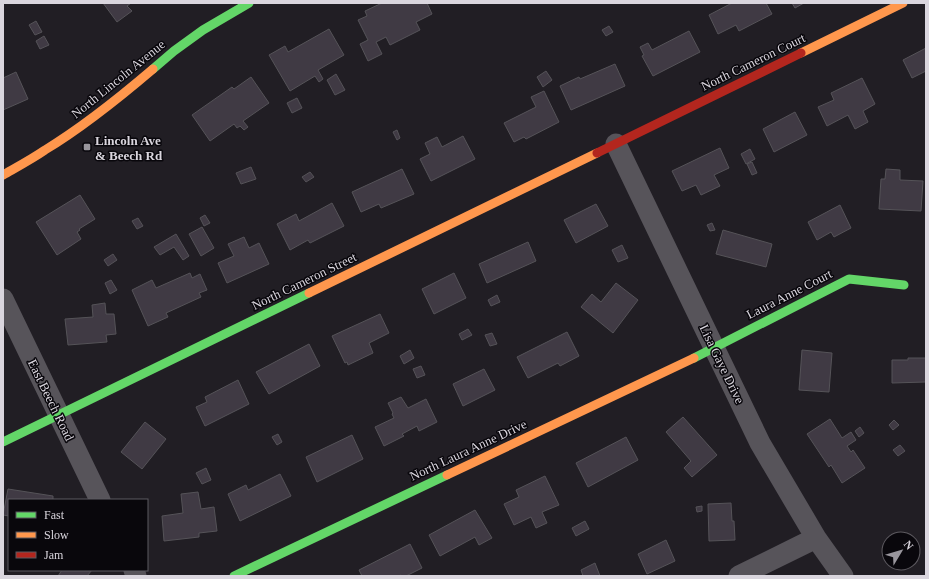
<svg xmlns="http://www.w3.org/2000/svg" width="929" height="579" viewBox="0 0 929 579" font-family="Georgia,serif">
	<rect width="100%" height="100%" fill="#211e24"/>
	<!-- building -->
	<path fill="#403a44" stroke="#555358" d="M103 3H131L127 6 132 11 117 22Z
		M382 3H427L432 14 416 22 420 30 390 45 386 37 376 42 382 54 368 61 360 44 368 40 358 20 367 16 365 11Z
		M732 3H766L772 14 739 31 736 25 718 34 709 15Z
		M792 3H804L795 8Z
		M36 21 42 32 35 35 29 25Z
		M609 26 613 32 606 36 602 30Z
		M329 29 344 55 318 70 323 79 319 82 315 76 290 91 269 55 285 46 288 52Z
		M689 31 700 52 653 76 642 56 644 55 640 47 648 43 652 50Z
		M44 36 49 45 40 49 36 41Z
		M926 48V71L912 78 903 60Z
		M615 64 625 86 571 110 560 86 579 77 580 79Z
		M546 71 552 80 543 87 537 77Z
		M16 72 28 99 3 110V78Z
		M336 74 345 90 335 95 327 80Z
		M251 77 269 103 243 121 248 127 244 130 240 126 237 128 234 124 210 141 192 115 232 87 234 89Z
		M862 78 875 104 863 111 868 122 855 129 848 115 827 126 818 107 834 100 831 93Z
		M544 91 559 122 526 139 524 137 514 142 504 123 536 107 531 97Z
		M297 98 302 108 292 113 287 103Z
		M795 112 807 135 774 152 763 129Z
		M397 130 400 138 397 140 393 132Z
		M463 136 475 159 431 181 420 159 430 154 425 143 437 137 442 147Z
		M720 148 729 168 714 175 720 186 701 195 696 185 682 191 672 171Z
		M750 149 755 159 746 164 741 154Z
		M752 162 757 173 752 175 747 164Z
		M251 167 256 179 241 184 236 173Z
		M402 169 414 194 381 208 379 204 361 212 352 192Z
		M886 169 900 170V180L923 181 921 211 879 209 881 179H885Z
		M310 172 314 177 306 182 302 177Z
		M80 195 95 219 79 229 80 230 77 232 81 239 57 255 36 222Z
		M332 203 344 226 310 243 308 240 290 250 277 224 296 214 299 221Z
		M596 204 608 226 576 243 564 220Z
		M840 205 851 228 834 237 831 232 817 240 808 222Z
		M205 215 210 223 204 226 200 218Z
		M138 218 143 226 137 229 132 221Z
		M712 223 715 230 710 231 707 225Z
		M202 227 214 248 201 256 189 234Z
		M723 230 772 244 766 267 716 254Z
		M176 234 189 256 183 260 174 247 160 255 154 247Z
		M244 237 249 248 259 243 269 264 227 283 218 263 234 256 228 244Z
		M528 242 536 261 487 283 479 264Z
		M622 245 628 258 618 262 612 250Z
		M113 254 117 260 108 266 104 260Z
		M190 273 192 278 200 274 207 290 199 293 201 297 166 313 168 317 148 326 132 290 152 280 156 288Z
		M454 273 466 298 434 314 422 289Z
		M111 280 117 290 110 294 105 283Z
		M616 283 638 300 613 333 581 307 592 294 601 302Z
		M497 295 500 302 491 306 488 300Z
		M105 303 106 314H114L116 334 106 335 107 342 68 345 65 319 93 317 92 305Z
		M380 314 389 333 369 343 373 353 348 365 347 362 345 363 332 336Z
		M468 329 472 335 462 340 459 334Z
		M567 332 579 356 560 366 558 363 528 378 517 357Z
		M492 333 497 344 490 346 485 335Z
		M309 344 320 366 269 394 256 372Z
		M410 350 414 358 404 364 400 356Z
		M802 350 832 353 829 392 799 390Z
		M908 358H926V382L892 383V360H908Z
		M421 366 425 375 417 378 413 369Z
		M484 369 495 390 463 406 453 384Z
		M238 380 249 404 205 426 196 407 207 402 205 397Z
		M401 397 408 408 426 399 437 422 419 431 417 426 402 434 404 436 384 446 375 427 394 418 392 414 393 413 388 403Z
		M683 417 717 455 692 477 684 468 691 461 666 432Z
		M830 419 842 438 851 432 856 440 847 446 851 452 853 450 865 468 842 483 831 465 829 467 807 434Z
		M894 420 899 425 893 430 889 425Z
		M145 422 166 439 142 469 121 452Z
		M860 427 864 433 859 437 855 431Z
		M278 434 282 442 277 445 272 437Z
		M352 435 363 459 317 482 306 457Z
		M626 437 638 460 588 487 576 463Z
		M900 445 905 451 898 456 893 450Z
		M206 468 211 480 202 484 196 473Z
		M280 474 291 496 240 521 228 494 246 485 248 490Z
		M545 476 559 505 542 512 547 523 536 528 531 517 514 525 504 504 519 497 516 490Z
		M8 489 53 496V500H9V516L3 515Z
		M198 492 201 509 214 507 217 531 199 533V537L164 541 162 516 183 513 181 494Z
		M731 503 732 521H734L735 540 709 541 708 504Z
		M702 506V511L697 512 696 507Z
		M475 510 492 538 479 545 475 537 440 556 429 535Z
		M585 521 589 529 576 536 572 528Z
		M666 540 675 561 647 574 638 554Z
		M410 544 422 568 406 576H402L401 575 399 576H362L359 570Z
		M595 563 600 576H583L581 570Z
		M62 570H92L87 576H58Z"/>
	<g fill="none" stroke-linecap="round" stroke-linejoin="round">
		<!-- street -->
		<path stroke="#57545a" stroke-width="21" d="M616 144 760 443 816 538 843 576
			M3 299 100 500
			M134 570 136 576
			M739 576 816 538"/>
		<!-- fast -->
		<path stroke="#63d668" stroke-width="9" d="M153 69 174 51 203 30 249 3
			M694 358 849 279 904 285
			M3 442 309 293
			M234 576 447 475"/>
		<!-- slow -->
		<path stroke="#ff974d" stroke-width="9" d="M801 53 903 3
			M3 175C17 167 32 159 45 150 83 127 119 98 153 69
			M309 293 597 153
			M447 475 694 358"/>
		<!-- jam -->
		<path stroke="#b3261e" stroke-width="9" d="M597 153 801 53"/>
	</g>
	<!-- markers -->
	<rect fill="#99969d" stroke="#09070c" stroke-width="1.5" x="83" y="143" width="8" height="8" rx="2"/>
	<g text-anchor="middle" dominant-baseline="central" stroke-width="3" stroke-linejoin="round" paint-order="stroke">
		<!-- street labels -->
		<g font-size="13" fill="#dad6de" stroke="#09070c">
			<text transform="translate(753 62) rotate(-26)">North Cameron Court</text>
			<text transform="translate(118 79) rotate(-39)">North Lincoln Avenue</text>
			<text transform="translate(304 281) rotate(-26)">North Cameron Street</text>
			<text transform="translate(789 294) rotate(-27)">Laura Anne Court</text>
			<text transform="translate(722 364) rotate(64)">Lisa Gaye Drive</text>
			<text transform="translate(51 400) rotate(64)">East Beech Road</text>
			<text transform="translate(468 450) rotate(-25)">North Laura Anne Drive</text>
		</g>
		<!-- poi labels -->
		<g font-size="13" font-weight="bold" fill="#dad6de" stroke="#09070c" text-anchor="start">
			<text x="95" y="140">Lincoln Ave<tspan x="95" dy="15">&amp; Beech Rd</tspan></text>
		</g>
	</g>
	<!-- border -->
	<rect width="929" height="579" fill="none" stroke="#dad6de" stroke-width="8"/>
	<!-- legend -->
	<rect x="8" y="499" width="140" height="72" fill="#09070c" stroke="#5d5a60"/>
	<rect x="16" y="512" width="20" height="6" fill="#63d668" stroke="#5d5a60"/>
	<text x="44" y="519" font-size="12" fill="#dad6de">Fast</text>
	<rect x="16" y="532" width="20" height="6" fill="#ff974d" stroke="#5d5a60"/>
	<text x="44" y="539" font-size="12" fill="#dad6de">Slow</text>
	<rect x="16" y="552" width="20" height="6" fill="#b3261e" stroke="#5d5a60"/>
	<text x="44" y="559" font-size="12" fill="#dad6de">Jam</text>
	<!-- north arrow -->
	<g transform="translate(901 551) rotate(52)"><circle r="19" fill="#09070c" stroke="#5d5a60"/>
	<path d="M0-3L7 15L0 10L-7 15Z" fill="#99969d"/>
	<text y="-6" font-size="11" font-weight="bold" text-anchor="middle" fill="#dad6de">N</text>
	</g>
</svg>
